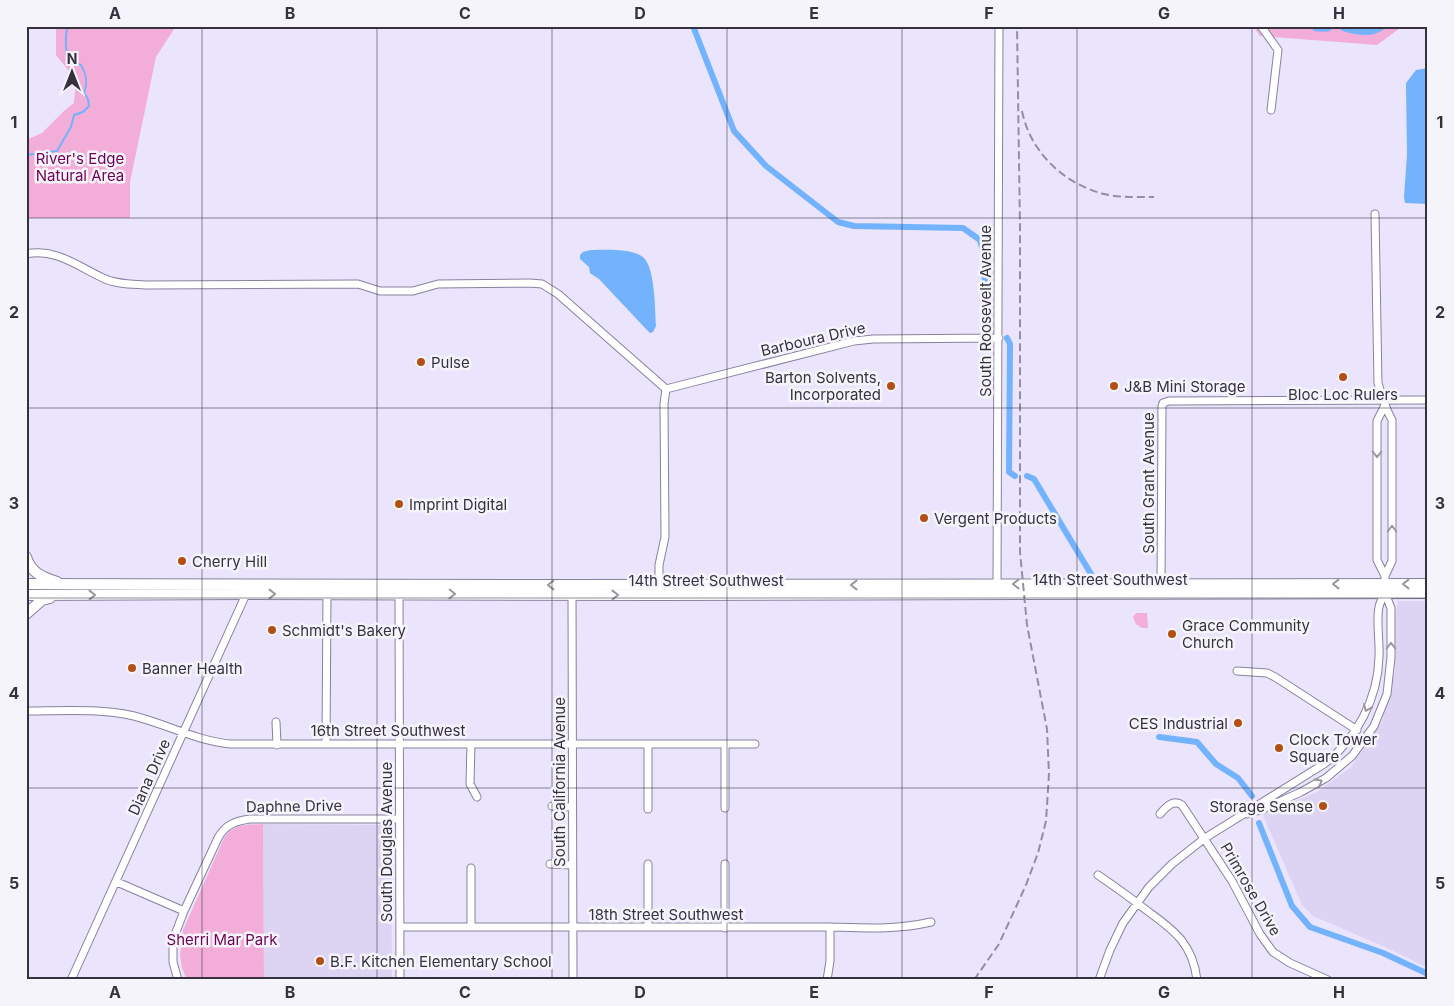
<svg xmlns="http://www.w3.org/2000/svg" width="1454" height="1006" viewBox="0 0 1454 1006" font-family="Inter,sans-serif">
	<rect width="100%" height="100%" fill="#eae4fd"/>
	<!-- built -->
	<path fill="#dcd4f2" d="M1398 601H1428V968L1385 947 1313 916 1302 905 1262 813 1283 806 1317 792 1351 767 1382 722 1395 672 1396 613Z
		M263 824 391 825 392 980H264Z"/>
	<!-- green -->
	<path fill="#f2aed9" d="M56 26H176L156 57 130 182V218H26V140L42 133 64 111 74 103 76 80 56 55Z
		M1253 26H1403L1377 45 1260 36Z
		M1136 613H1147L1148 628H1142L1136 624 1133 617Z
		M263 824 264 980H187L182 968 180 955 183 930 224 838C234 823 247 825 263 824Z"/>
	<!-- water -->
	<path fill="#73b2fc" d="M1428 68V204L1405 203 1404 197 1407 155 1406 83 1416 70Z
		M591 250C604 250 633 248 644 258 655 269 655 310 656 326L653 332 650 333 646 329 599 279 590 273 589 267 580 259V255L583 252Z"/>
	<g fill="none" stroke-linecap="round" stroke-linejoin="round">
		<!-- stream -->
		<path stroke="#73b2fc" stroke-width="2" d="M26 155 57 151 71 127 74 115 83 112 89 106 88 99 84 93C88 83 87 75 81 65L73 62 67 58C66 48 64 35 68 26"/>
		<!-- canal -->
		<path stroke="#73b2fc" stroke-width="6" d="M693 26 734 131 766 166 838 222 854 226 963 228 980 240 985 259 984 322
			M1007 338 1010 344 1009 472 1015 476
			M1027 476 1034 479 1091 574
			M1159 737 1197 742 1216 764 1238 778 1252 796
			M1259 823 1292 906 1310 927 1383 953 1428 974"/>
		<!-- river -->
		<path stroke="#73b2fc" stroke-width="11" d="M1317 26H1327
			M1345 26C1356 29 1369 32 1379 26"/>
		<defs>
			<path id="minor" d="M1261 26 1278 50 1271 110
				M1375 214 1378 383C1382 396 1385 408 1392 420V561L1385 576
				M26 254C56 248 77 266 103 278 115 284 131 284 145 285L358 284 380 291H413L438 284 530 283 542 284 558 294 666 389
				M666 389 854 341 873 339 999 338
				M997 587 999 26
				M1161 587 1162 406 1163 403 1169 401 1428 400
				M659 588V565L665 537 664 404 666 389
				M399 590 400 980
				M572 593 573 980
				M1237 671 1267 673 1275 677 1357 730
				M26 711C62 711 99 708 134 716 166 724 197 741 230 744H755
				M276 722 277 745
				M326 744 327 594
				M471 744 470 784 477 797
				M725 744V808
				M552 806 572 807
				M648 809V744
				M1160 814C1166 807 1173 799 1182 805L1232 881 1260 934 1273 952 1290 963 1328 980
				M1247 814 1263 809 1301 792 1326 778 1352 756 1374 726 1387 694 1391 657V608L1385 593V576L1377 560V421L1384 407
				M550 864 572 865
				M648 864V927
				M725 864V928
				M1098 875C1111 884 1124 893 1137 903 1166 926 1192 937 1197 980
				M117 882 184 911
				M400 927H830C866 928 896 930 931 922
				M471 927V868
				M71 980 247 592
				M178 980 173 962V940L184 911 218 838C225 825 235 821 250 819H399
				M827 980 830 961V927
				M1099 980 1110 950 1123 923 1149 887 1172 864 1205 838 1324 764C1357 739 1378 698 1379 657 1380 643 1376 620 1379 607 1380 602 1383 597 1385 593"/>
			<path id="secondary" d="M26 557C31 573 42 577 57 582
				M26 584 572 585 1428 584
				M26 595 247 594 659 595 1428 593
				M26 614 42 600 50 598"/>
		</defs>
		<!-- minor casing -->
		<use href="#minor" stroke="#89819e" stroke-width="9"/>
		<!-- secondary casing -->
		<use href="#secondary" stroke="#89819e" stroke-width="12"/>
		<!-- minor -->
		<use href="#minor" stroke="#fff" stroke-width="7"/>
		<!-- secondary -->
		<use href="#secondary" stroke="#fff" stroke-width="10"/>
		<!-- rail -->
		<path stroke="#938ea1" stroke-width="2" stroke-dasharray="8 4" stroke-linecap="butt" d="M1022 111C1030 152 1064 184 1104 194 1120 198 1137 197 1154 197
			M974 980 999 944 1026 885 1038 853 1046 821 1049 774 1047 729 1027 625 1020 552V228L1017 26"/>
	</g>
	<!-- one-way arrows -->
	<defs><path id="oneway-chevron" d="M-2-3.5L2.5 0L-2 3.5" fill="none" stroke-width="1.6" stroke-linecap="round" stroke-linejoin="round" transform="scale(1.25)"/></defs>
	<g stroke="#9a989e">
		<use href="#oneway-chevron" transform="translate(1377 454) rotate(90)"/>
		<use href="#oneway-chevron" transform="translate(1392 529) rotate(-90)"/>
		<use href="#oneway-chevron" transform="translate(1016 584) rotate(180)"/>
		<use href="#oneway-chevron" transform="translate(1336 584) rotate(180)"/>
		<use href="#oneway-chevron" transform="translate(1406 584) rotate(-180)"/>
		<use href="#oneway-chevron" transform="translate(551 585) rotate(-180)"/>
		<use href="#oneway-chevron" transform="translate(854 585) rotate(180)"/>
		<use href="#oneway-chevron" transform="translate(272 594)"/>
		<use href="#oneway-chevron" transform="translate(452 594) rotate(1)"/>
		<use href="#oneway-chevron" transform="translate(92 595)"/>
		<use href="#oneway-chevron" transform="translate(615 595)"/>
		<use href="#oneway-chevron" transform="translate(1391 646) rotate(-90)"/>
		<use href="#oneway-chevron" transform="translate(1367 708) rotate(114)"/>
		<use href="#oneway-chevron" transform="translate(1319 782) rotate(-30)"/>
	</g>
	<!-- grid -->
	<path fill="none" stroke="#35323e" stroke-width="1" stroke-opacity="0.55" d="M202 26V980M377 26V980M552 26V980M727 26V980M902 26V980M1077 26V980M1252 26V980M26 218H1428M26 408H1428M26 598H1428M26 788H1428"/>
	<!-- markers -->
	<g fill="#b25013" stroke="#f6f4fb" stroke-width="2">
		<circle cx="421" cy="362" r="5"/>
		<circle cx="1343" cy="377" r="5"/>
		<circle cx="891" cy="386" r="5"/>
		<circle cx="1114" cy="386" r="5"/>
		<circle cx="399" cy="504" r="5"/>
		<circle cx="924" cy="518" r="5"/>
		<circle cx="182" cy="561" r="5"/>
		<circle cx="272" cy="630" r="5"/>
		<circle cx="1172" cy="634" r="5"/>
		<circle cx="132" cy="668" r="5"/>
		<circle cx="1238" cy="723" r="5"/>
		<circle cx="1279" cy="748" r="5"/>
		<circle cx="1323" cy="806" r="5"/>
		<circle cx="320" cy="961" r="5"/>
	</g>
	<g text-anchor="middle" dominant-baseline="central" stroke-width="5" stroke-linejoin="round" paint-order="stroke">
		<!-- park labels -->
		<g font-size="15" fill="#6e0255" stroke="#f6f4fb">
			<text x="80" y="158">River's Edge<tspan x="80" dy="17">Natural Area</tspan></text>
			<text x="222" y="939">Sherri Mar Park</text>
		</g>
		<!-- street labels -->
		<g font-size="15" fill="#35323e" stroke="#f6f4fb">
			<text transform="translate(985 311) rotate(-90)">South Roosevelt Avenue</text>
			<text transform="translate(813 339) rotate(-13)">Barboura Drive</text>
			<text transform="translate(1148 483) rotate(-90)">South Grant Avenue</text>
			<text x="1110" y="579">14th Street Southwest</text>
			<text x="706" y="580">14th Street Southwest</text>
			<text x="388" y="730">16th Street Southwest</text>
			<text transform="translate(149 777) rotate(-66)">Diana Drive</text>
			<text transform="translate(559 782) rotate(-90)">South California Avenue</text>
			<text transform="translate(294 806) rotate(-1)">Daphne Drive</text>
			<text transform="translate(386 842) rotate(-90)">South Douglas Avenue</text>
			<text transform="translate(1251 889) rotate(60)">Primrose Drive</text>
			<text x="666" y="914">18th Street Southwest</text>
		</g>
		<!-- poi labels -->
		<g font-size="15" fill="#35323e" stroke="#f6f4fb" text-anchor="start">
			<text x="431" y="362">Pulse</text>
			<text x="881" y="377" text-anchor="end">Barton Solvents,<tspan x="881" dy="17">Incorporated</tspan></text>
			<text x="1124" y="386">J&amp;B Mini Storage</text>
			<text x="1343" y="394" text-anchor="middle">Bloc Loc Rulers</text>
			<text x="409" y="504">Imprint Digital</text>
			<text x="934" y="518">Vergent Products</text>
			<text x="192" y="561">Cherry Hill</text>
			<text x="1182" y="625">Grace Community<tspan x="1182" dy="17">Church</tspan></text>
			<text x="282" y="630">Schmidt's Bakery</text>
			<text x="142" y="668">Banner Health</text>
			<text x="1228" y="723" text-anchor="end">CES Industrial</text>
			<text x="1289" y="739">Clock Tower<tspan x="1289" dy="17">Square</tspan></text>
			<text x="1313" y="806" text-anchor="end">Storage Sense</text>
			<text x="330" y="961">B.F. Kitchen Elementary School</text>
		</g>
	</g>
	<!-- border -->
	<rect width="1454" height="1006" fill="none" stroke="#f6f4fb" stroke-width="55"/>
	<!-- north arrow -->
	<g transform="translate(72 72)" stroke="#f6f4fb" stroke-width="4" paint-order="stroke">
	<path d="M0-4L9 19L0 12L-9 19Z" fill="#35323e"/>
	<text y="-8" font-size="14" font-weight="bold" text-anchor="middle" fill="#35323e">N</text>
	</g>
	<rect x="28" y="28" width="1398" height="950" fill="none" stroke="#35323e" stroke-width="2"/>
	<g font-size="16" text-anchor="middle" font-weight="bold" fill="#35323e">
		<text x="115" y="19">A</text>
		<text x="290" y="19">B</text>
		<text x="465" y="19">C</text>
		<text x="640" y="19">D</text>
		<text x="814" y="19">E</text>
		<text x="989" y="19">F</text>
		<text x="1164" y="19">G</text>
		<text x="1339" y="19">H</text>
		<text x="14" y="128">1</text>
		<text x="1440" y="128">1</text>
		<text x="14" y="318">2</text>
		<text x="1440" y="318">2</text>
		<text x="14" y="509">3</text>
		<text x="1440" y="509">3</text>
		<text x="14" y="699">4</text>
		<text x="1440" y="699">4</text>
		<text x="14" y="889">5</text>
		<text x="1440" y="889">5</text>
		<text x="115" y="998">A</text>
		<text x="290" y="998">B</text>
		<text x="465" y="998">C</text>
		<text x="640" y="998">D</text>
		<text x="814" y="998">E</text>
		<text x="989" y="998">F</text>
		<text x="1164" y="998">G</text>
		<text x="1339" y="998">H</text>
	</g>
</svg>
